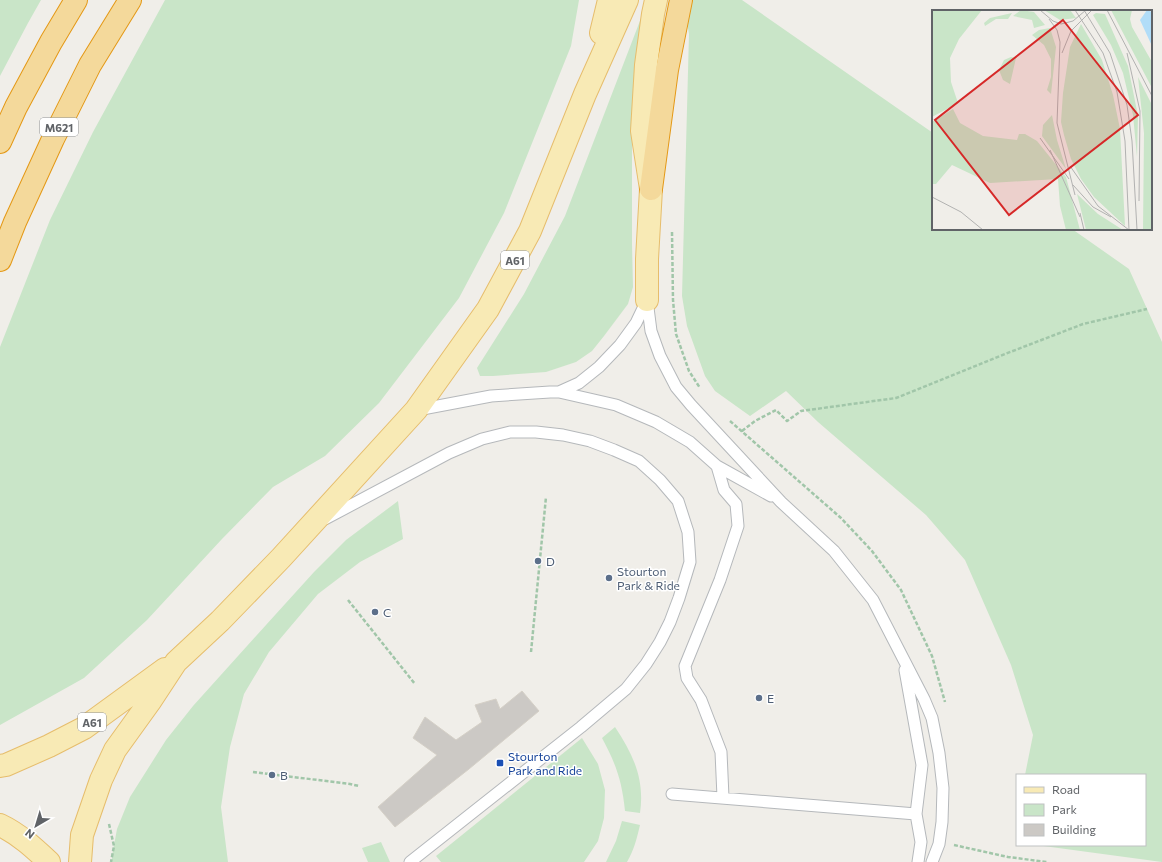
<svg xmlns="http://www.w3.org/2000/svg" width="1162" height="862" viewBox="0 0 1162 862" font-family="Commissioner,sans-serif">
	<rect width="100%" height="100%" fill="#f0eee9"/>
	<!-- green -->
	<path fill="#c9e5c8" d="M0 0H41L28 23 0 76Z
		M165 0H579L571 46 504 213 459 298 379 403 325 456 273 487 222 539 147 620 84 678 0 725V347L50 220 93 132Z
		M683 0H742L933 133V229H1072L1129 269 1162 342V862L1036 845H1145V775H1025L1033 735 1011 665 965 560 926 515 818 422 786 391 750 416 715 391 705 376 687 326 682 296 689 34Z
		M643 13 632 131V244L633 287 628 304 604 336 592 351 576 362 546 372 493 376H480L477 368 524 294 565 216Z
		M398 501 403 539 360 562 318 594 269 652 244 694 230 747 221 807 228 862H112V856L117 829 130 797 166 740 193 706 238 656 314 572 346 540Z
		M615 727C633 754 645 779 640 813L625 811C622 781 616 764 602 738Z
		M582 738 598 764 605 790 604 818 598 841 584 862H441L436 856Z
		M622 821 640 825C637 838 634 850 627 862H606L616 841Z
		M381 842 390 862H368L362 848Z"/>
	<!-- building -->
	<path fill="#ccc9c5" stroke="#d5d0c7" d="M522 691 539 711 469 769 395 827 378 807 437 755 413 738 425 717 456 740 482 722 475 705 496 699 500 709Z"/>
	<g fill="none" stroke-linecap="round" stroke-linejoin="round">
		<defs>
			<path id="lane" d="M647 300 651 331 660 356 676 387 691 405 781 502 834 551 873 600 924 699 932 718 939 753 943 788 942 822 939 844 932 862
				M559 392 579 383 599 367 620 345 636 323 647 300
				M417 410 491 396 550 392H559L616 405 656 422 690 442 717 466 771 496
				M717 466 724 490 736 504 738 526 720 580 685 666 687 678 701 700 721 752 723 797
				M325 519 449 453 482 439 510 432H536L563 435 590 441 614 450 639 461 660 480 678 501 688 532 690 562 679 598 670 622 660 642 646 664 626 689 581 727 410 862
				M905 670 922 765 916 814 921 842 918 862
				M672 794 916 814"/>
			<path id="primary" d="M601 33 609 0
				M647 300V259L651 189 642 131 646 65 653 14 656 0
				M0 766 6 765 49 746 84 728 165 669
				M0 825C19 834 34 848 49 862
				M80 862 82 835 101 780 115 750 151 700 176 662 220 621 281 558 416 410 488 309 530 231 585 94 627 0"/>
			<path id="highway" d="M0 142 16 107 51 42 76 0
				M651 189 667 70 681 0
				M0 260 15 222 53 139 90 65 130 0"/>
		</defs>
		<!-- lane casing -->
		<use href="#lane" stroke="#b5b8bb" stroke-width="13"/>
		<!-- primary casing -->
		<use href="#primary" stroke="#e6bd6c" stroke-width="24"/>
		<!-- highway casing -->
		<use href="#highway" stroke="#e49815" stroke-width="24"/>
		<!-- path -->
		<path stroke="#a1c6a9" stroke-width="2.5" stroke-dasharray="4 2" stroke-linecap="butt" d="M672 232 673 300 676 334 689 371 700 388
			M730 421 841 518 872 551 901 590 932 656 945 702
			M742 431 755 421 776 410 787 421 801 411 896 398 1005 354 1083 324 1147 309
			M348 600 415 684
			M531 652 546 497
			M253 772 350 784 359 786
			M109 824 114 846 111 862
			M954 845 1008 857 1047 862"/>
		<!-- lane -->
		<use href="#lane" stroke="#fff" stroke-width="11"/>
		<!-- primary -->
		<use href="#primary" stroke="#f8eab5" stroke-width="22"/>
		<!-- highway -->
		<use href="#highway" stroke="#f4d99b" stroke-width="22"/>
	</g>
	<!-- markers -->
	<g fill="#5c6f8a" stroke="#fff" stroke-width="1.5">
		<circle cx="538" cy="561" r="4"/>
		<circle cx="609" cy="578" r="4"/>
		<circle cx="375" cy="612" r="4"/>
		<circle cx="759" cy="698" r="4"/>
		<circle cx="272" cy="775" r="4"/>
	</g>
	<rect fill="#1a4fb4" stroke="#fff" stroke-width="1.5" x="496" y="759" width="8" height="8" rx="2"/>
	<g text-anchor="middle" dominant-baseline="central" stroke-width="3" stroke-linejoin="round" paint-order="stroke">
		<!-- shield labels -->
		<g fill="#fff" stroke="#909295" stroke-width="1">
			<rect x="40" y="118" width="38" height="18" rx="3"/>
			<rect x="501" y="251" width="28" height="18" rx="3"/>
			<rect x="78" y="713" width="28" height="18" rx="3"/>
		</g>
		<g font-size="11" font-weight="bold" fill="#606367">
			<text x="59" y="127">M621</text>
			<text x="515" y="260">A61</text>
			<text x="92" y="722">A61</text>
		</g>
		<!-- service labels -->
		<g font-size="12" fill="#4e5e75" stroke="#fff" text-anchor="start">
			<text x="546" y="561">D</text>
			<text x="617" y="571">Stourton<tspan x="617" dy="14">Park &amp; Ride</tspan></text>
			<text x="383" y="612">C</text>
			<text x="767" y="698">E</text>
			<text x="280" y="775">B</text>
		</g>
		<!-- transit labels -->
		<g font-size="12" fill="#164399" stroke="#fff" text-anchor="start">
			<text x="508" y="756">Stourton<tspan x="508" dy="14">Park and Ride</tspan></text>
		</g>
	</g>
	<!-- overview -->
	<g transform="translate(932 10)">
		<rect width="220" height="220" fill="#f0eee9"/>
		<path d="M0 0H50L27 29 18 48 19 72 26 93 0 107ZM89 0 102 2 113 15 102 18 100 10 81 6ZM112 0H138L144 8 128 10ZM179 0H200L198 9 200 17 220 52V78ZM80 3 76 9H64L53 16 52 13 58 8ZM164 3 173 4 196 56 206 106 205 147 201 105 191 63 179 35 161 5ZM149 14 170 50 181 85 188 119 193 216 162 187 149 169 139 149 132 125 129 112 131 83 138 37ZM118 18 124 37 119 84 115 80 119 67V49L112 35 100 25 107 20ZM79 47 84 48 78 74 71 70 67 60 72 50ZM206 67 220 95V220H211L212 123ZM21 99 28 113 51 126 85 130 87 124H93L105 131 134 167 148 220H134L128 196 126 169 58 173 20 155 4 174H0V112ZM120 105 125 130 134 159 110 126 111 115ZM145 184 166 204 191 220H154Z" fill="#c9e5c8"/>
		<path d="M215 0 220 2V36L208 10Z" fill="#b1ddf8"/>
		<path fill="none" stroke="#b2b2b1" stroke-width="1" d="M108 0 121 11 129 14 141 11 154 0M143 0 171 43 185 82 193 131 197 220M152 0 178 43 195 95 200 131 205 220M175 0 220 86M117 9 125 20 128 32 125 113 140 173M130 43 139 21 160 0M195 43 208 101 207 191M108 128 137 169M118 140 148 207M138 156 166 196 197 220M140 173 143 185M141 175 161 197 179 207M0 187 29 202 51 220M148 203 152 220"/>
		<path fill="#d62828" fill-opacity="0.15" stroke="#d62828" stroke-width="2" d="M131 10 206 105 77 205 3 110Z"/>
		<rect width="220" height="220" fill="none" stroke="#606367" stroke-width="2"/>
	</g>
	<!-- legend -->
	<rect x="1016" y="774" width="130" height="72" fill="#ffffff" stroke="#bfc1c2"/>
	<rect x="1024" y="787" width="20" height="6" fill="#f8eab5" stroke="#bfc1c2"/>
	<text x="1052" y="794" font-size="12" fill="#606367">Road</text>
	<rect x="1024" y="804" width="20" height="12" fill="#c9e5c8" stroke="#bfc1c2"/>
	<text x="1052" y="814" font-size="12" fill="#606367">Park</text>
	<rect x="1024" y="824" width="20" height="12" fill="#ccc9c5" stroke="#bfc1c2"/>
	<text x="1052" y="834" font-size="12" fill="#606367">Building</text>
	<!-- north arrow -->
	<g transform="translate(36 826) rotate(218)" stroke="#ffffff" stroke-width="3" paint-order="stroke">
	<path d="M0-3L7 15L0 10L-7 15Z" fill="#606367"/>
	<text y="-6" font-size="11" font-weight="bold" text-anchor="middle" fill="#606367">N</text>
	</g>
</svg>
